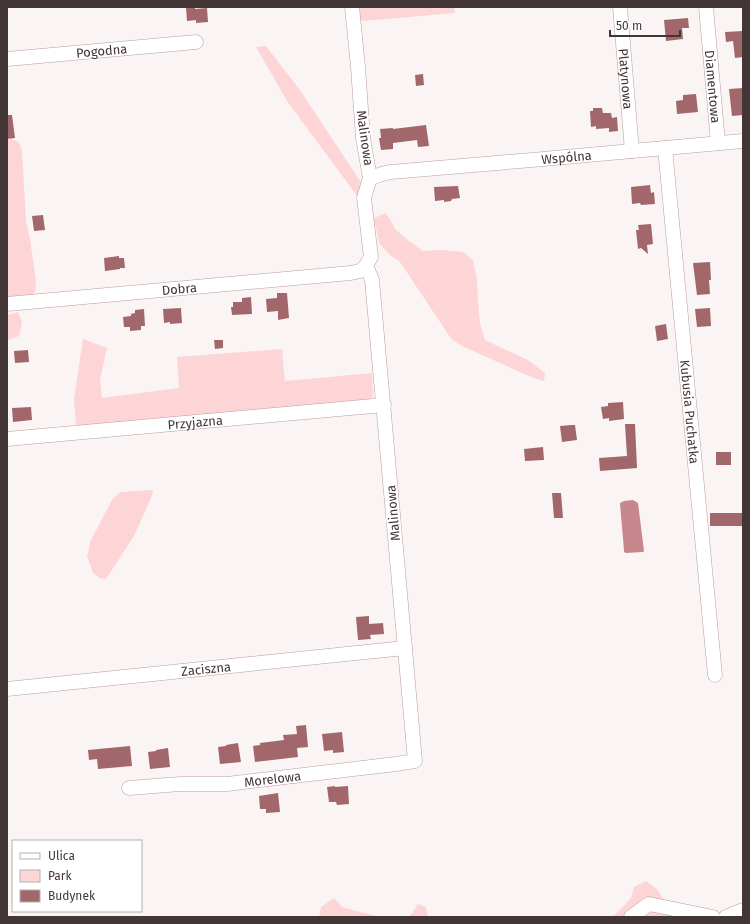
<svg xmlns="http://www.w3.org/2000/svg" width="750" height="924" viewBox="0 0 750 924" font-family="'Fira Sans',sans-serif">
	<rect width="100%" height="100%" fill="#fbf4f4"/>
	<!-- green -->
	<path fill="#fed5d7" d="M356 7H454L455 13 363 21 357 16Z
		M266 46 300 90 362 184 360 200 287 101 256 47Z
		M11 139 19 142 22 151 26 221 30 239 36 281 35 293 27 297 7 298V140Z
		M386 213 391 221 395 229 409 241 423 251 441 250 463 252 473 260 477 280 478 302 480 323 485 340 528 360 545 373 544 381 531 377 464 347 452 340 400 262 390 255 379 243 374 218Z
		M18 312 22 322 19 336 8 340 7 353V315Z
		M83 339 107 348 100 380 102 398 179 388 177 357 282 349 285 381 372 373 373 396 369 400 76 426 74 399Z
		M153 490 152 496 134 536 106 579 99 578 93 573 87 556 91 540 113 498 121 492Z
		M646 881 658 890 665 902 674 911 673 917H613L631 898 634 887Z
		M334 898 342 907 379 917H319L321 907Z
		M418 904 426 907 428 917H409L410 916Z"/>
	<!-- water -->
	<path fill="#c6888c" d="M633 500 638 503 644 551 643 552 626 553 624 552V550L620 504V503L624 501Z"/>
	<!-- building -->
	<path fill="#a2676b" d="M195 7V9L207 8 208 22 196 23V20L187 21 186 8Z
		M688 18 689 28H682L683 39 666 41 664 20Z
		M743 31V57L735 58 733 41 726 42 725 32Z
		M423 74 424 85 416 86 415 75Z
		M743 88V115L732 116 729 89Z
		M696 94 698 112 677 114 676 101 683 100V95Z
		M593 108H602L603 113H611L612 118 617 117 618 131 609 132V128L596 129V126L591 127 590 111H593Z
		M7 115H12L15 138 7 139Z
		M426 125 429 146 418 147 417 140 393 143V149L381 150 379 138H381L380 129 393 128V129Z
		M650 185 651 193 654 192 655 204 641 205 640 203 632 204 631 187Z
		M458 186 460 198 452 199 451 201 444 202V200L435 201 434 187Z
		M43 215 45 230 34 231 32 216Z
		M651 224 653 244 647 245 648 254 641 248 638 249 636 230H639L638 225Z
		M119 256V258H124L125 268H120V269L105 271 104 258Z
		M710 262 711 280H709L710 294 697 295 693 263Z
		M277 293H287L289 318 278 320V311L267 312 266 299 277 298Z
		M251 297 252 314 232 315 231 307H233V302H242V298Z
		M181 308 182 323 170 324V322L164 323 163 309Z
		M710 308 711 326 697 327 695 309Z
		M144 309 145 326H141V330L130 331V327H124L123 317 131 316V314L135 313V310Z
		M666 324 668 339 657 341 655 326Z
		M214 340H223V348L215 349Z
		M28 350 29 362 15 363 14 351Z
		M623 402 624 419 609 421V418L603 419 601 407 608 406V403Z
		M31 407 32 420 13 422 12 408Z
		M625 424H635L637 468 600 471 599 458 627 456Z
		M571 425H575L577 440 562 442 560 426Z
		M543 447 544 460 525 461 524 449Z
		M716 452H731V465H716Z
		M552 493H561L563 518H554Z
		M710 513H743V526H710Z
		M369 616V624L383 623 384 634 370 635 371 639 358 640 356 617Z
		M306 725 308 747 297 748 298 757 255 762 253 746 260 745V743L284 740 283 735 297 734 296 726Z
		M342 732 344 752 333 753V750L324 751 322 734Z
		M238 743 241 762 220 764 218 747 226 746V745Z
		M130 746 132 766 98 769 97 759 89 760 88 750Z
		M168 748 170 767 150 769 148 752 156 751V750Z
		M335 786V787L348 786 349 804 337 805 336 802H329L327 787Z
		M278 793 280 812 266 813V809H260L259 796Z"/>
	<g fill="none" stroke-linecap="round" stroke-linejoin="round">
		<defs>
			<g id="minor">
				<path id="s1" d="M620 7 632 151"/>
				<path id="s2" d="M706 7 718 143"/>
				<path id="s3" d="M7 59 196 42"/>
				<path id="s4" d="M665 148 715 675"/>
				<path id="s5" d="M370 178C377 176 383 173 391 172L532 160 743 141"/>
				<path id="s6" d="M7 304 351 273 360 271 365 267 371 257 364 198 370 178 363 138 358 67 352 7"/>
				<path id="s7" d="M7 439 384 405"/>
				<path id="s8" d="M7 689 405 648"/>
				<path id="s9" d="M129 788 180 784H227L396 764 415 761 372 280 368 270 365 267"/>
				<path d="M631 917 649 904 713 917"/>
				<path d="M726 917 743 910"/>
			</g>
		</defs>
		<!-- minor casing -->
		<use href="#minor" stroke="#bc9c9e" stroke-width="15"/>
		<!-- minor -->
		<use href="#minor" stroke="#fff" stroke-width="14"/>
	</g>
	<g text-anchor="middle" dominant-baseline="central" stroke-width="4" stroke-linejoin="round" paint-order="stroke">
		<!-- street labels -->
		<g font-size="13" fill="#433637" stroke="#fff">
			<text stroke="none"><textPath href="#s3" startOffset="95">Pogodna</textPath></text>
			<text stroke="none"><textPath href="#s1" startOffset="72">Platynowa</textPath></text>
			<text stroke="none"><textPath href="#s2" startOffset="80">Diamentowa</textPath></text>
			<text transform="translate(365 138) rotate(82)">Malinowa</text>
			<text stroke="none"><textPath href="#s5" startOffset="198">Wspólna</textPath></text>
			<text stroke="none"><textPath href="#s6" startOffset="173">Dobra</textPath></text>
			<text stroke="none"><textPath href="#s4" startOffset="265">Kubusia Puchatka</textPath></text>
			<text stroke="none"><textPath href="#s7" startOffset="189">Przyjazna</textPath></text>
			<text transform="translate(393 513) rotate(-95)">Malinowa</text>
			<text stroke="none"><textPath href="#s8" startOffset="200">Zaciszna</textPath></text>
			<text stroke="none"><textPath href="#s9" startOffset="144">Morelowa</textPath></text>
		</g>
	</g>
	<!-- border -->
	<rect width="750" height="924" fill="none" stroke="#433637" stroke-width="16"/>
	<!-- legend -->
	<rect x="12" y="840" width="130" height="72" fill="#ffffff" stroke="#b4afaf"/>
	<rect x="20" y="853" width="20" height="6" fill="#ffffff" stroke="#b4afaf"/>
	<text x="48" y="860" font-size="12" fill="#433637">Ulica</text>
	<rect x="20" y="870" width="20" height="12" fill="#fed5d7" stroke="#b4afaf"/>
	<text x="48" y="880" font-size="12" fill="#433637">Park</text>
	<rect x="20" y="890" width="20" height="12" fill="#a2676b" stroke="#b4afaf"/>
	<text x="48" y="900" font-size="12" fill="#433637">Budynek</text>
	<!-- scale -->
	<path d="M610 30v6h70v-6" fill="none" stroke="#433637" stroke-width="2"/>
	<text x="616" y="30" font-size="12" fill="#433637" stroke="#ffffff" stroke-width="3" paint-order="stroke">50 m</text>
</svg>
